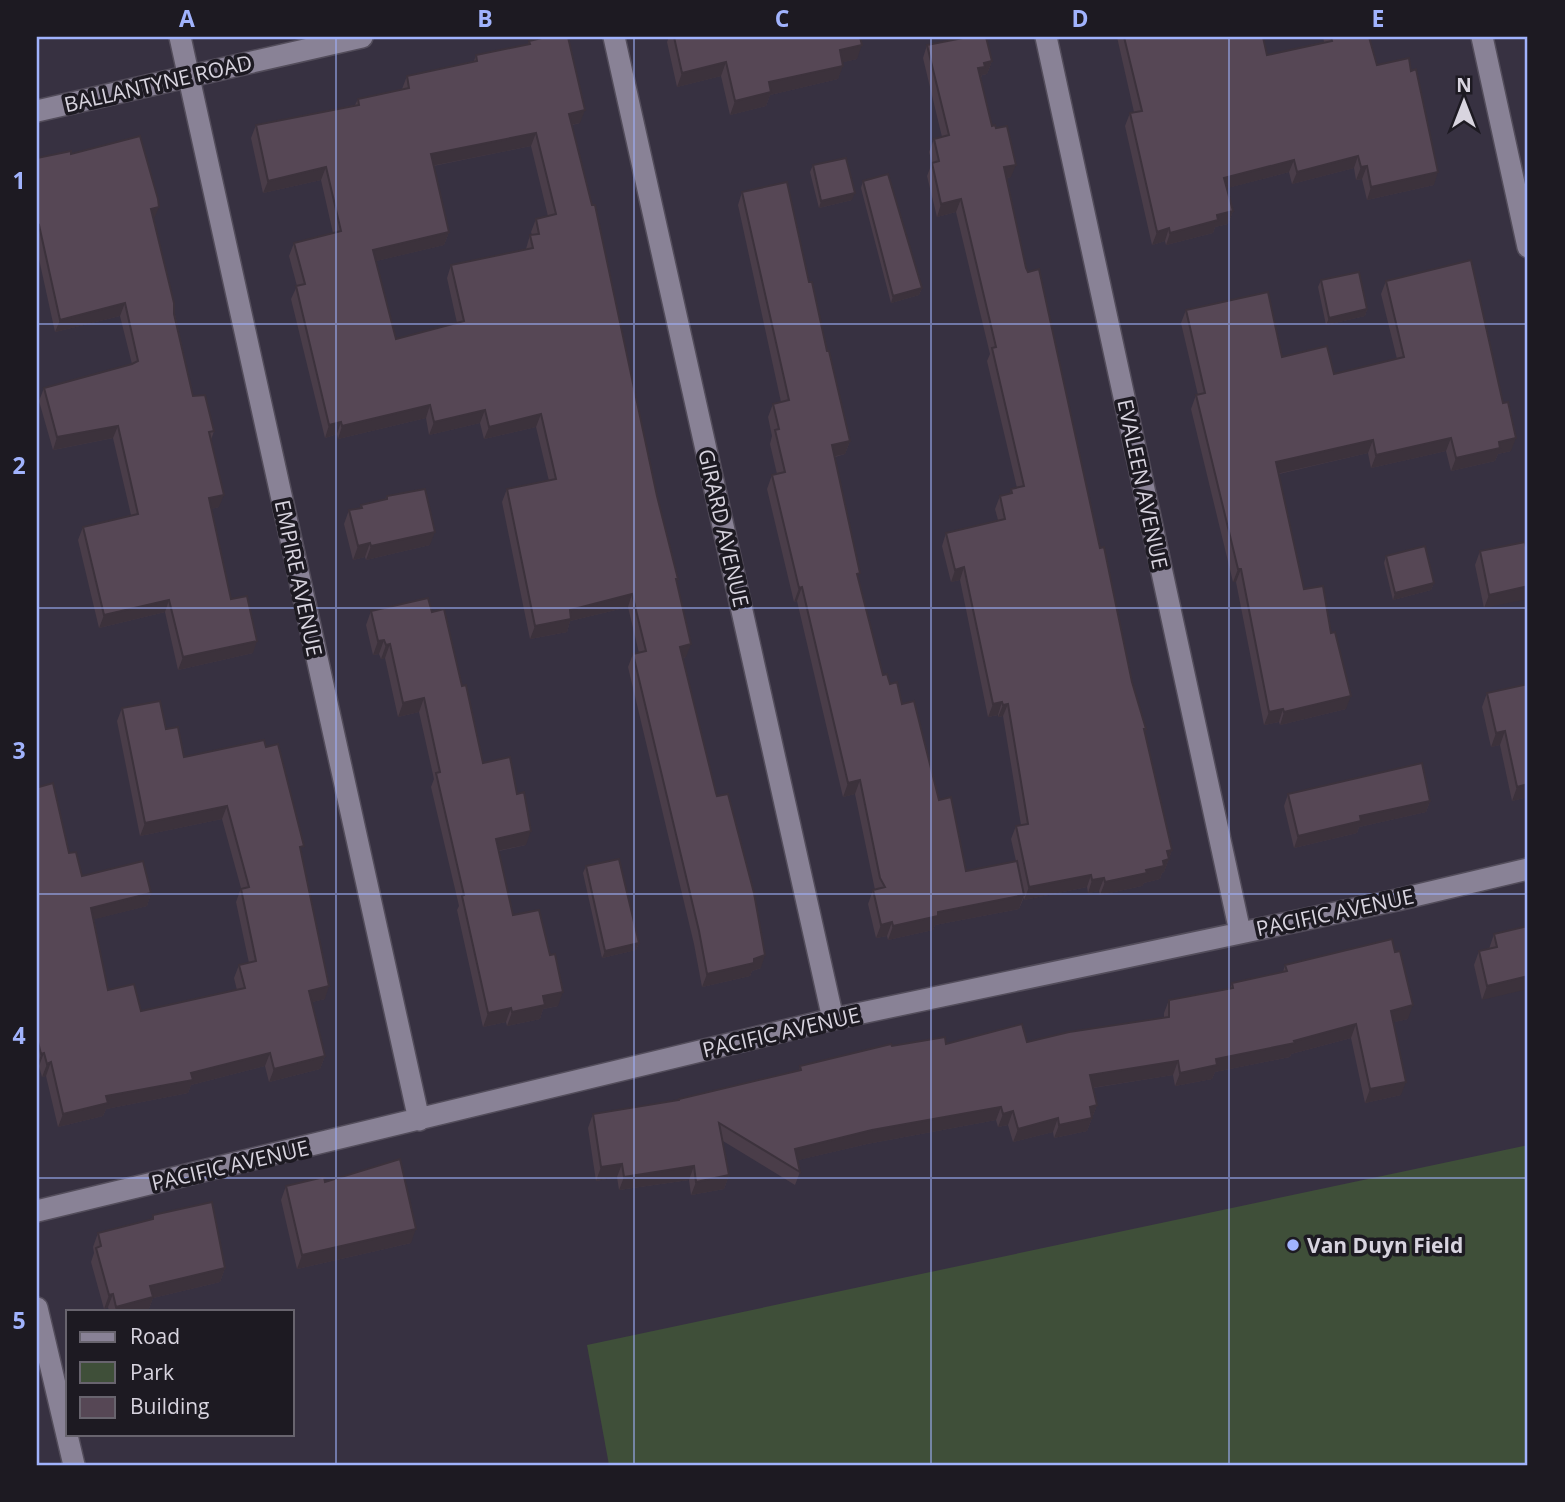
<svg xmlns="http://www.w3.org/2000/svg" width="1565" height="1502" viewBox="0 0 1565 1502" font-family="'Open Sans',sans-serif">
	<rect width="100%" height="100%" fill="#373141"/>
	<!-- park -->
	<path fill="#3f4f39" d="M1528 1145V1465H609L587 1345Z"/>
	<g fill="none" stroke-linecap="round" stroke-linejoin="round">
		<defs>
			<path id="minor" d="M180 37 419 1120
				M614 37 833 1019
				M1046 37 1240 932
				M1482 37 1528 247
				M37 111 362 37
				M37 1211 833 1019 1397 900 1528 869
				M37 1308 74 1465"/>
		</defs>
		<!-- minor casing -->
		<use href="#minor" stroke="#534d5b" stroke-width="24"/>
		<!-- minor -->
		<use href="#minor" stroke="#898296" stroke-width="21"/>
	</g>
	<!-- wall -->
	<path fill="#4a3d49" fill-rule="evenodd" d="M669 37H860L857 59 843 62 838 79 770 95 766 106 730 115 721 76 677 87 667 42Z
		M1117 37H1263L1267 55 1324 42 1323 37H1369L1377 65 1434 185 1367 200 1362 179 1356 180 1354 168 1292 184 1289 172 1227 188 1233 211 1228 224 1215 227 1213 233 1166 245 1165 241 1152 245 1125 126 1130 113 1134 112Z
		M529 41 580 123 572 125 676 583 686 657 683 658 716 793 761 968 752 971 750 976 702 987 694 944 628 667 633 654 639 653 628 607 570 621 567 632 530 639 502 502 507 489 549 481 536 427 484 439 480 423 429 435 426 418 338 439 337 434 325 438 291 299 297 286 289 256 294 243 333 233 321 180 263 193 251 138 256 125 355 105 358 99 402 89 407 76 474 61 476 55 528 45ZM531 146 548 216 536 219 531 232 532 235H530L526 249 451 265 447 278 457 323 396 339 376 261 444 245 449 232 433 166Z
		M927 45 992 61 987 74 982 75 981 78 992 126 1011 177 1007 178 1026 268 1100 548 1132 682 1146 729 1144 733 1172 850 1164 872 1162 873 1160 879 1144 883 1142 886 1100 895 1099 891 1088 893 1087 887 1024 900V897L1019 909 935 925 933 930 888 940 887 936 876 938 868 904 873 890H875L855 794 843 797 797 601 794 602 767 489 772 475 777 474 770 444 772 436 768 417 773 404 781 402 738 205 742 192 809 282 850 441 845 454 835 457 858 580 883 675 902 704 966 871 1016 861 1011 839 1016 826 1021 825 1003 716 998 717V715L988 717 960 580 951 582 942 546 946 533 998 520 995 509 1000 496 1010 494 1011 489 1017 488 987 361 990 354 956 212 937 217 927 176 932 163 929 152 934 139 942 137 923 58Z
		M71 154 154 219 193 396 214 431 211 440 219 507 211 509 231 599 253 653 178 670 165 612 99 628 78 540 83 527 131 515 113 438 53 450 39 401 44 388 132 364 120 316 55 332 37 250V158Z
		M813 165 852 200 819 208 810 172Z
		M863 181 922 288 919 295 891 303 861 188Z
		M1321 280 1367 309 1365 316 1326 325 1318 287Z
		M1386 281 1511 451 1498 454 1495 461 1451 471 1446 451 1371 468 1368 453 1279 474 1304 589 1331 633 1346 709 1280 725 1279 722 1264 725 1236 582H1233L1191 409 1196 395H1198L1181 323 1186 310 1282 357 1334 374 1397 359 1381 294Z
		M387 496 430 545 366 560 365 557 353 560 344 524 349 510 360 508 361 505 385 499Z
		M1480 551 1527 552 1484 608 1475 565Z
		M1386 556 1434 583 1431 590 1393 600 1384 563Z
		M371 611 432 612 462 686 483 763 526 845 499 851 513 915 558 1006 543 1009 540 1019 507 1026 506 1022 483 1027 457 910 459 906 431 787 434 779 419 712 398 717 385 658 381 659 379 654 373 655 366 625Z
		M1528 684V797L1512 801 1500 745 1491 747 1482 707 1487 693Z
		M122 708 166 729 184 757 266 747 301 853 325 999 312 1002 325 1056 320 1069 269 1082 265 1066 191 1085 188 1093 106 1109 103 1116 58 1127 46 1076 42 1077 39 1066 37 1067V779L39 787 69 853 82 876 151 893 147 906 94 919 108 990 141 1011 237 990 234 978 239 965 249 963 236 902 241 888 222 819 140 836 117 721Z
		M1288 794 1430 801 1426 812 1359 827 1357 833 1294 848 1284 806Z
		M586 866 639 943 636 950 602 958 583 873Z
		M1528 926 1482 1000 1474 965 1479 951 1489 949 1494 934Z
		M1285 965 1408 1019 1394 1022 1401 1095 1365 1103 1351 1038 1291 1054 1290 1057 1215 1072 1212 1079 1175 1086 1173 1075 1093 1088 1097 1105 1087 1131 1054 1138 1053 1132 1013 1142 1008 1125 998 1127 996 1120 867 1144 798 1160 800 1172 795 1185 723 1141 729 1175 724 1189 691 1195 689 1180 619 1190 617 1177 596 1181 588 1128 593 1114 678 1101 679 1099 799 1071 800 1066 892 1046 1027 1042 1164 1018V1013L1169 1000 1230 989 1232 983 1283 972Z
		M325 1182 411 1243 297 1269 281 1200 286 1186Z
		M153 1215 225 1268 220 1282 153 1298 148 1311H109L108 1307 104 1309 91 1262 94 1253 93 1247 98 1233 151 1220Z"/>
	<!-- shaded-wall -->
	<path fill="#3c323c" d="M37 37H49L37 40Z
		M862 45 857 59 835 64 840 50Z
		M992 61 987 74 982 75 980 79 978 68 984 63Z
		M726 62 721 76 677 87 682 73Z
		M843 66 838 79 770 95 766 106 730 115 735 101 769 82Z
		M585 110 580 123 564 126 569 114Z
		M536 133 531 146 426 167 431 154Z
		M1358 156 1354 168 1292 184 1297 172Z
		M1294 160 1289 172 1220 190 1224 178Z
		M1016 165 1011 177 1000 180 1004 167Z
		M1367 166 1362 179 1356 180 1361 167Z
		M326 167 321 180 263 193 268 181Z
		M1438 172 1434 185 1367 200 1371 187Z
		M855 193 852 200 819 208 821 201Z
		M961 199 956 212 937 217 941 204Z
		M159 207 154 219 151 209Z
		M1233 211 1228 224 1215 227 1213 233 1166 245 1170 233 1217 215Z
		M1169 228 1165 241 1152 245 1157 232Z
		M449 232 444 245 368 263 373 250Z
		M922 288 919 295 891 303 893 296Z
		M125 303 120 316 55 332 60 320Z
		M1367 309 1365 316 1326 325 1329 318Z
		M430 405 426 418 338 439 342 426Z
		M485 410 480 423 429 435 434 422Z
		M541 414 536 427 484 439 489 427Z
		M341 422 337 434 325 438 329 425Z
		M118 426 113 438 53 450 57 437Z
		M1451 438 1446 451 1371 468 1376 455Z
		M1516 438 1511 451 1498 454 1495 461 1451 471 1456 458 1499 442Z
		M1373 440 1368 453 1272 475 1276 462Z
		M850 441 845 454 827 458 832 445Z
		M224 495 219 507 204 511 209 498Z
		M435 532 430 545 366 560 371 546Z
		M370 543 365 557 353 560 358 546Z
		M964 567 960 580 951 582 955 570Z
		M1238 569H1241L1236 582H1233Z
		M1434 583 1431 590 1393 600 1395 593Z
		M1528 586V599L1484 608 1489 595Z
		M802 587 797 601 794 602 799 588Z
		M632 594 628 607 570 621 567 632 530 639 535 626 570 610Z
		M169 600 165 612 99 628 104 615Z
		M384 640 379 654 373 655 378 641Z
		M257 641 253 653 178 670 183 657Z
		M390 644 385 658 381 659 386 645Z
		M691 644 686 657 675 660 680 647Z
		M1351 696 1346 709 1280 725 1284 712Z
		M424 698 419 712 398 717 403 703Z
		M1002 702 998 715 988 717 993 704Z
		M1008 704 1003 716 998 717 1003 705Z
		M1283 709 1279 722 1264 725 1269 712Z
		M1505 731 1500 745 1491 747 1496 733Z
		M860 780 855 794 843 797 848 783Z
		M1528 784V797L1512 801 1517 787Z
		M1430 801 1426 812 1359 827 1357 833 1294 848 1298 836 1360 816Z
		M227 806 222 819 140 836 145 823Z
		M531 831 526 845 491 852 496 839Z
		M1172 850 1164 872 1162 873 1160 879 1144 883 1142 886 1100 895 1105 882 1146 870 1167 851Z
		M1091 875 1087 887 1024 900 1029 887Z
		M1104 878 1099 891 1088 893 1092 880Z
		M151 893 147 906 87 921 91 908Z
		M1024 895 1019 909 935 925 933 930 888 940 893 926 938 912Z
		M892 922 887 936 876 938 881 925Z
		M639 943 636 950 602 958 605 951Z
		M765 955 761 968 752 971 750 976 702 987 707 974Z
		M1528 976V989L1482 1000 1487 986Z
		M329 986 325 999 304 1004 309 991Z
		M563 992 558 1006 543 1009 540 1019 507 1026 512 1012 543 996Z
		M1413 1005 1408 1019 1386 1024 1391 1011Z
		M511 1008 506 1022 483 1027 488 1013Z
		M1356 1024 1351 1038 1291 1054 1290 1057 1215 1072 1212 1079 1175 1086 1180 1073 1216 1059 1294 1041Z
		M44 1053 39 1066 37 1067 41 1054Z
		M270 1053 265 1066 191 1085 188 1093 106 1109 103 1116 58 1127 63 1114 106 1096 191 1073Z
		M325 1056 320 1069 269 1082 274 1069Z
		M1178 1061 1173 1075 1085 1089 1090 1075Z
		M51 1062 46 1076 42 1077 47 1064Z
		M1406 1082 1401 1095 1365 1103 1370 1089Z
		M1097 1105 1087 1131 1054 1138 1059 1125 1090 1107Z
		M1001 1107 996 1120 867 1144 790 1162 795 1149 872 1130Z
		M1013 1111 1008 1125 998 1127 1003 1114Z
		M1058 1118 1053 1132 1013 1142 1018 1129Z
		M622 1164 617 1177 596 1181 601 1167Z
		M694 1166 689 1180 619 1190 624 1177Z
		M729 1175 724 1189 691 1195 696 1182Z
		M416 1229 411 1243 297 1269 302 1255Z
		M225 1268 220 1282 153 1298 148 1311H115L116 1307 150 1286Z
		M113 1294 108 1307 104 1309 109 1295Z"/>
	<!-- building -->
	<path fill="#564755" stroke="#3c323c" stroke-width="2" fill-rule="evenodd" d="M546 37H568L585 110 569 114 592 205H595L657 496 678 579H676L691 644 680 647 716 793 717 796 728 794 754 893 765 955 754 959V963L707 974 699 931 633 654 646 651 632 594 570 610 571 619 535 626 507 489 556 479 541 414 489 427 485 410 434 422 430 405 342 426 341 422 329 425 296 286 305 284 294 243 341 231 326 167 268 181 256 125 359 105 358 99 409 88 407 76 477 61 476 55 530 44 529 41ZM536 133 556 214 536 219 539 234 530 235 533 248 451 265 464 321 396 339 373 250 449 232 431 154Z
		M674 37H860L862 45 840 50 843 66 769 82 771 92 735 101 726 62 682 73Z
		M968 37H986L992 61 984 63 985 67 978 68 992 126 995 125 996 128 1007 126 1016 165 1004 167 1026 268 1028 272 1039 269 1100 548 1104 547 1132 682 1146 729H1144L1172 850 1167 851 1169 859 1163 861 1164 866 1146 870 1147 873 1105 882 1104 878 1092 880 1091 875 1029 887 1016 826 1028 824 1008 704 1003 705 1002 702 993 704 964 567 955 570 946 533 1005 519 1000 496 1012 493 1011 489 1024 486 992 348 996 347 961 199 941 204 932 163 939 161 934 139 949 135 927 45Z
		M1124 37H1263L1267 55 1332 41 1331 37H1369L1377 65 1409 58 1411 71 1416 69 1438 172 1371 187 1367 166 1361 167 1358 156 1297 172 1294 160 1224 178 1233 211 1217 215 1218 220 1170 233 1169 228 1157 232 1130 113 1142 111Z
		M140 136 158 199 159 207 151 209 174 303V314L193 396 205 395 214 431 209 432 224 495 209 498 231 599 247 596 257 641 183 657 169 600 104 615 83 527 138 514 118 426 57 437 44 388 132 364 138 361 125 303 60 320 39 225 37 226V158L71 151V154Z
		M846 158 855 193 821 201 813 165Z
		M888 174 922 288 893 296 863 181Z
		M787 182 809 282H812L827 351H829L850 441 832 445 860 573 857 574 883 675 887 674 890 684 897 682 902 704 914 701 939 800 951 797 966 871 1017 861 1024 895 938 912V916L893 926 892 922 881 925 873 890 885 887 880 878 860 780 848 783 802 587 799 588 772 475 785 472 775 430 779 429 773 404 789 400 742 192Z
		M1471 260 1503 403 1508 402 1516 438 1499 442 1500 448 1456 458 1451 438 1376 455 1373 440 1276 462 1304 589 1323 586 1331 633 1335 632 1351 696 1284 712 1283 709 1269 712 1241 569H1238L1196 395 1205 393 1186 310 1268 292 1282 357 1327 346 1334 374 1404 357 1386 281Z
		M1359 272 1367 309 1329 318 1321 280Z
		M425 489 435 532 371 546 370 543 358 546 349 510 362 508 361 505 387 499V496Z
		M1525 542 1527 552H1528V586L1489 595 1480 551Z
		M1425 546 1434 583 1395 593 1386 556Z
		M428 598 432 612 444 609 462 686 466 685 483 763 510 757 517 794 524 792 531 831 496 839 513 915 539 910 550 955 555 954 563 992 543 996 545 1005 512 1012 511 1008 488 1013 462 896 464 895 436 773 440 772 424 698 403 703 390 644 386 645 384 640 378 641 371 611Z
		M1528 684V784L1517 787 1505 731 1496 733 1487 693Z
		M160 701 166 729 178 727 184 757 264 740 266 747 278 744 304 846 300 847 329 986 309 991 325 1056 274 1069 270 1053 191 1073 193 1080 106 1096 108 1103 63 1114 51 1062 47 1064 44 1053 41 1054 37 1038V779L39 787 53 783 69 853 76 852 82 876 143 861 151 893 91 908 108 990 134 984 141 1011 245 988 239 965 256 961 241 889 249 887 227 806 145 823 122 708Z
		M1422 763 1430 801 1360 816 1361 821 1298 836 1288 794Z
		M619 859 639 943 605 951 586 866Z
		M1528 926V976L1487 986 1479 951 1497 947 1494 934Z
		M1392 939 1395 952 1400 951 1413 1005 1391 1011 1406 1082 1370 1089 1356 1024 1294 1041 1295 1043 1216 1059 1217 1065 1180 1073 1178 1061 1090 1075 1097 1105 1090 1107 1092 1118 1059 1125 1058 1118 1018 1129 1013 1111 1003 1114 1001 1107 872 1130 795 1149 800 1172 719 1123 729 1175 696 1182 694 1166 624 1177 622 1164 601 1167 593 1114 679 1100V1099L801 1070 800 1066 891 1044 892 1046 945 1037 946 1044 1022 1024 1027 1042 1069 1032 1169 1017V1000L1233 988 1232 983 1287 971 1285 965Z
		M400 1159 416 1229 302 1255 286 1186 324 1177 325 1182Z
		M212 1202 225 1268 150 1286 153 1297 116 1307 113 1294 109 1295 96 1248 101 1246 98 1233 153 1219V1215Z"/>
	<!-- grid -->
	<path fill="none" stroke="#a1b3fd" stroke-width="2" stroke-opacity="0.55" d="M336 37V1465M634 37V1465M931 37V1465M1229 37V1465M37 324H1528M37 608H1528M37 894H1528M37 1178H1528"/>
	<!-- markers -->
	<circle fill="#a1b3fd" stroke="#1d1a22" stroke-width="2.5" cx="1293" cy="1245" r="7"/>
	<g text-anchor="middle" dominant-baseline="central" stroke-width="7" stroke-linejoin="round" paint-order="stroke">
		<!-- street labels -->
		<g font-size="21" fill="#d8d4df" stroke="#1d1a22">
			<text transform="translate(158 83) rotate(-13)">BALLANTYNE ROAD</text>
			<text transform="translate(1143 484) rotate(78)">EVALEEN AVENUE</text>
			<text transform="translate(724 528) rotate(77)">GIRARD AVENUE</text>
			<text transform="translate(299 578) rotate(78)">EMPIRE AVENUE</text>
			<text transform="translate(1335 912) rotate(-12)">PACIFIC AVENUE</text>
			<text transform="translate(781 1032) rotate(-13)">PACIFIC AVENUE</text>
			<text transform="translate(230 1165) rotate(-13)">PACIFIC AVENUE</text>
		</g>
		<!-- poi labels -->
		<g font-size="21" font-weight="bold" fill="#d8d4df" stroke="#1d1a22" text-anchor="start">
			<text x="1307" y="1245">Van Duyn Field</text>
		</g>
	</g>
	<!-- border -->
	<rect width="1565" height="1502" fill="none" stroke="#1d1a22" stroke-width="77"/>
	<!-- legend -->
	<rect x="66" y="1310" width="228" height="126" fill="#1d1a22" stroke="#68646e" stroke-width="2"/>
	<rect x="80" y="1332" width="35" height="10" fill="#898296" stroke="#68646e" stroke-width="2"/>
	<text x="130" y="1344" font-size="21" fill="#d8d4df">Road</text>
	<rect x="80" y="1362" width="35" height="21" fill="#3f4f39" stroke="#68646e" stroke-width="2"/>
	<text x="130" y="1380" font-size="21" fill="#d8d4df">Park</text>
	<rect x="80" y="1397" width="35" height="21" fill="#564755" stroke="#68646e" stroke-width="2"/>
	<text x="130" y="1414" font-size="21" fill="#d8d4df">Building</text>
	<!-- north arrow -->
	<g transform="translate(1464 102)" stroke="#1d1a22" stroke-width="5" paint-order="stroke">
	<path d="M0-5L12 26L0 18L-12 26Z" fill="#d8d4df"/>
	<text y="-10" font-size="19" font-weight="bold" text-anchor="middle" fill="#d8d4df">N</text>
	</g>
	<rect x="38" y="38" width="1488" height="1426" fill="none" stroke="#a1b3fd" stroke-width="2.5"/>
	<g font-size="23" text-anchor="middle" font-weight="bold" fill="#a1b3fd">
		<text x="187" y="27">A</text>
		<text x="485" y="27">B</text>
		<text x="782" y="27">C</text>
		<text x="1080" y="27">D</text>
		<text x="1378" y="27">E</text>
		<text x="19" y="189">1</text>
		<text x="19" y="474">2</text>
		<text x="19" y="759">3</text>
		<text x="19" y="1044">4</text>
		<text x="19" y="1329">5</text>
	</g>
</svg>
